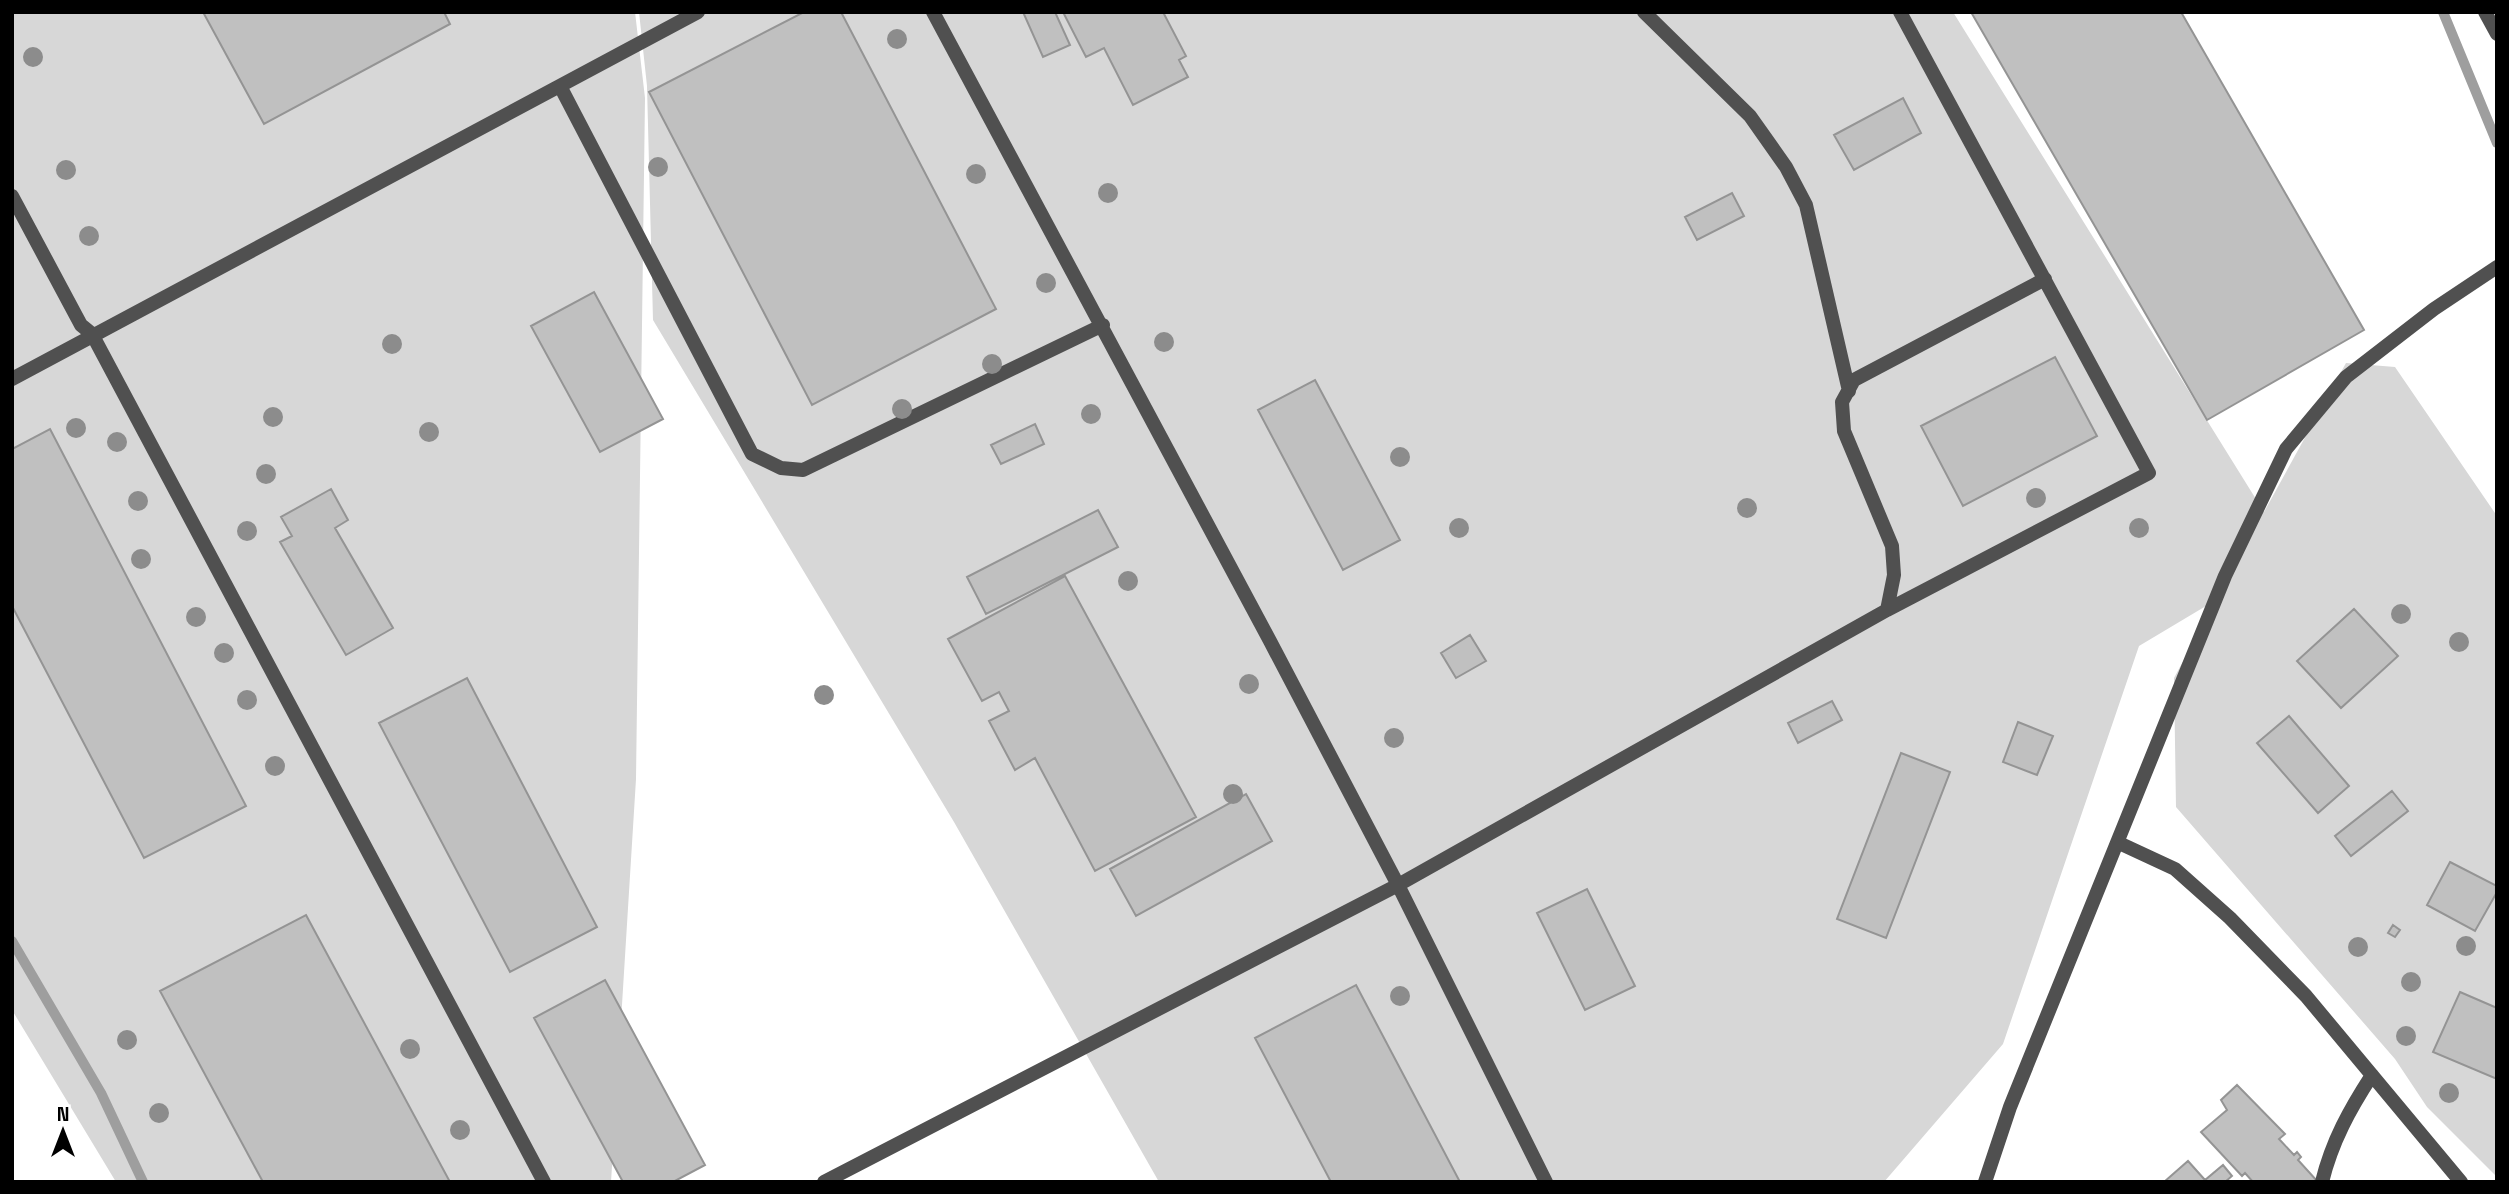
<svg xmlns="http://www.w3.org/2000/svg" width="2509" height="1194" viewBox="0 0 2509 1194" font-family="'Space Grotesk',sans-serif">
	<rect width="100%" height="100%" fill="#fff"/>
	<!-- green -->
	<path fill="#d7d7d7" d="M12 12H635L645 98 636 779 611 1182H116L12 1010Z
		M639 12H1953L2264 512 2346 363 2395 367 2497 516V1177L2427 1107 2395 1059 2176 807 2174 678 2216 600 2139 646 2003 1044 1884 1182H1159L954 822 653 320 647 86Z"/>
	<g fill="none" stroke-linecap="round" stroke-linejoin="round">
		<!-- stream -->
		<path stroke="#9e9e9e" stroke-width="10" d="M2443 12 2497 143
			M12 941 101 1093 143 1182"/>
	</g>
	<!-- building -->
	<path fill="#c0c0c0" stroke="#949494" stroke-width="2" d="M203 12H444L450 24 264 124Z
		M804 12H841L996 309 812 405 649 92Z
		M1023 12H1055L1070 45 1043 57Z
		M1063 12H1163L1186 56 1179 60 1188 77 1133 105 1104 48 1086 57Z
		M1971 12H2181L2364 330 2207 420Z
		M1903 98 1921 133 1854 170 1834 135Z
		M1732 193 1744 216 1697 240 1685 217Z
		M594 292 663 419 600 452 531 326Z
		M2055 357 2097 436 1963 506 1921 426Z
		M1315 380 1400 540 1343 570 1258 410Z
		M1035 424 1044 444 1001 464 991 445Z
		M50 429 246 806 144 858 12 606V449Z
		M331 489 348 520 335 528 393 628 346 655 280 542 292 536 281 517Z
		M1098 510 1118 547 986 614 967 577Z
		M1065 576 1196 817 1095 871 1035 758 1015 770 989 721 1009 711 999 692 982 701 948 639Z
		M2354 609 2398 656 2341 708 2297 661Z
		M1470 635 1486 661 1456 678 1441 653Z
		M467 678 597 927 510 972 379 723Z
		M1832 701 1842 720 1798 743 1788 723Z
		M2289 716 2349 786 2318 813 2257 743Z
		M2018 722 2053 736 2037 775 2003 762Z
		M1901 753 1950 772 1886 938 1837 919Z
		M2392 791 2408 811 2351 856 2335 836Z
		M1246 794 1272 841 1136 916 1110 869Z
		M2450 862 2497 886V892L2475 931 2427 905Z
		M1587 889 1635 986 1585 1010 1537 913Z
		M306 915 450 1182H263L160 991Z
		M2393 925 2400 930 2395 937 2388 933Z
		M605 980 705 1165 673 1182H623L534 1018Z
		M1356 985 1460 1182H1331L1255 1038Z
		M2460 992 2497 1008V1079L2433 1052Z
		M2237 1085 2285 1134 2279 1139 2294 1155 2297 1152 2301 1157 2298 1160 2318 1182H2253L2245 1173 2242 1176 2201 1132 2227 1110 2221 1100Z
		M2188 1161 2205 1180 2223 1165 2232 1176 2225 1182H2164Z"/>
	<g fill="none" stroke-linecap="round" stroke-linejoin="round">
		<!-- service -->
		<path stroke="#505050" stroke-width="14" d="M933 12 1270 641 1398 885 1546 1182
			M1644 12 1750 116 1786 167 1806 205 1849 391
			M560 86 752 454 781 468 803 470 1103 325
			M12 196 81 325 92 334 544 1182
			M12 379 698 12
			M1887 610 1894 575 1892 546 1844 431 1842 402 1854 380 2045 279
			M824 1182 1398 885 1887 610 2149 473 1900 12"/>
		<!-- minor -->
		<path stroke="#505050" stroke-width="14" d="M2119 843 2175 869 2230 918 2306 996 2461 1182
			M1985 1182 2010 1107 2225 576 2286 449 2346 377 2434 309 2497 267
			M2322 1182C2332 1141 2350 1109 2372 1075"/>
		<!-- tertiary -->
		<path stroke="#505050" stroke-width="14" d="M2485 12 2497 34"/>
	</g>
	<!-- trees -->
	<g fill="#8c8c8c">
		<circle cx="897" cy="39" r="10"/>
		<circle cx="33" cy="57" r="10"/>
		<circle cx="658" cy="167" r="10"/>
		<circle cx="66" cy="170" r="10"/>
		<circle cx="976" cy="174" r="10"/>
		<circle cx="1108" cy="193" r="10"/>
		<circle cx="89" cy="236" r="10"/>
		<circle cx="1046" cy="283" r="10"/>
		<circle cx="1164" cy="342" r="10"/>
		<circle cx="392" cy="344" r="10"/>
		<circle cx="992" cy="364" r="10"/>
		<circle cx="902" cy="409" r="10"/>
		<circle cx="1091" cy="414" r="10"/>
		<circle cx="273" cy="417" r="10"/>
		<circle cx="76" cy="428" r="10"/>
		<circle cx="429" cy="432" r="10"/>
		<circle cx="117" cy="442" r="10"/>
		<circle cx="1400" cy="457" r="10"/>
		<circle cx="266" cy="474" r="10"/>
		<circle cx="2036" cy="498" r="10"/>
		<circle cx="138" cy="501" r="10"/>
		<circle cx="1747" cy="508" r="10"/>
		<circle cx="1459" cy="528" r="10"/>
		<circle cx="2139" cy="528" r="10"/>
		<circle cx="247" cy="531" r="10"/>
		<circle cx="141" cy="559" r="10"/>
		<circle cx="1128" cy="581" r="10"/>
		<circle cx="2401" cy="614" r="10"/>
		<circle cx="196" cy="617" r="10"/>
		<circle cx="2459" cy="642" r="10"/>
		<circle cx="224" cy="653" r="10"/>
		<circle cx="1249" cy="684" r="10"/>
		<circle cx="824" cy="695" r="10"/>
		<circle cx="247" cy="700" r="10"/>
		<circle cx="1394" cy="738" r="10"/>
		<circle cx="275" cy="766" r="10"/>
		<circle cx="1233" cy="794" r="10"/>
		<circle cx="2466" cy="946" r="10"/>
		<circle cx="2358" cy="947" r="10"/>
		<circle cx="2411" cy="982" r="10"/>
		<circle cx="1400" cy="996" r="10"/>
		<circle cx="2406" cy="1036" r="10"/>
		<circle cx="127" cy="1040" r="10"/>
		<circle cx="410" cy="1049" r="10"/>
		<circle cx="2449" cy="1093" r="10"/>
		<circle cx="159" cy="1113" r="10"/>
		<circle cx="460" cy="1130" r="10"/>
	</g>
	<!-- border -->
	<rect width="2509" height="1194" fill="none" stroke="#000000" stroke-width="28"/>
	<!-- north arrow -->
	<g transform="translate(63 1131)" stroke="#ffffff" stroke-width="5" paint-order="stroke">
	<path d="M0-5L12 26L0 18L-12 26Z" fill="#000000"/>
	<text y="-10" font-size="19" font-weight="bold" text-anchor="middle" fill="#000000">N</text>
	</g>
</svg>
